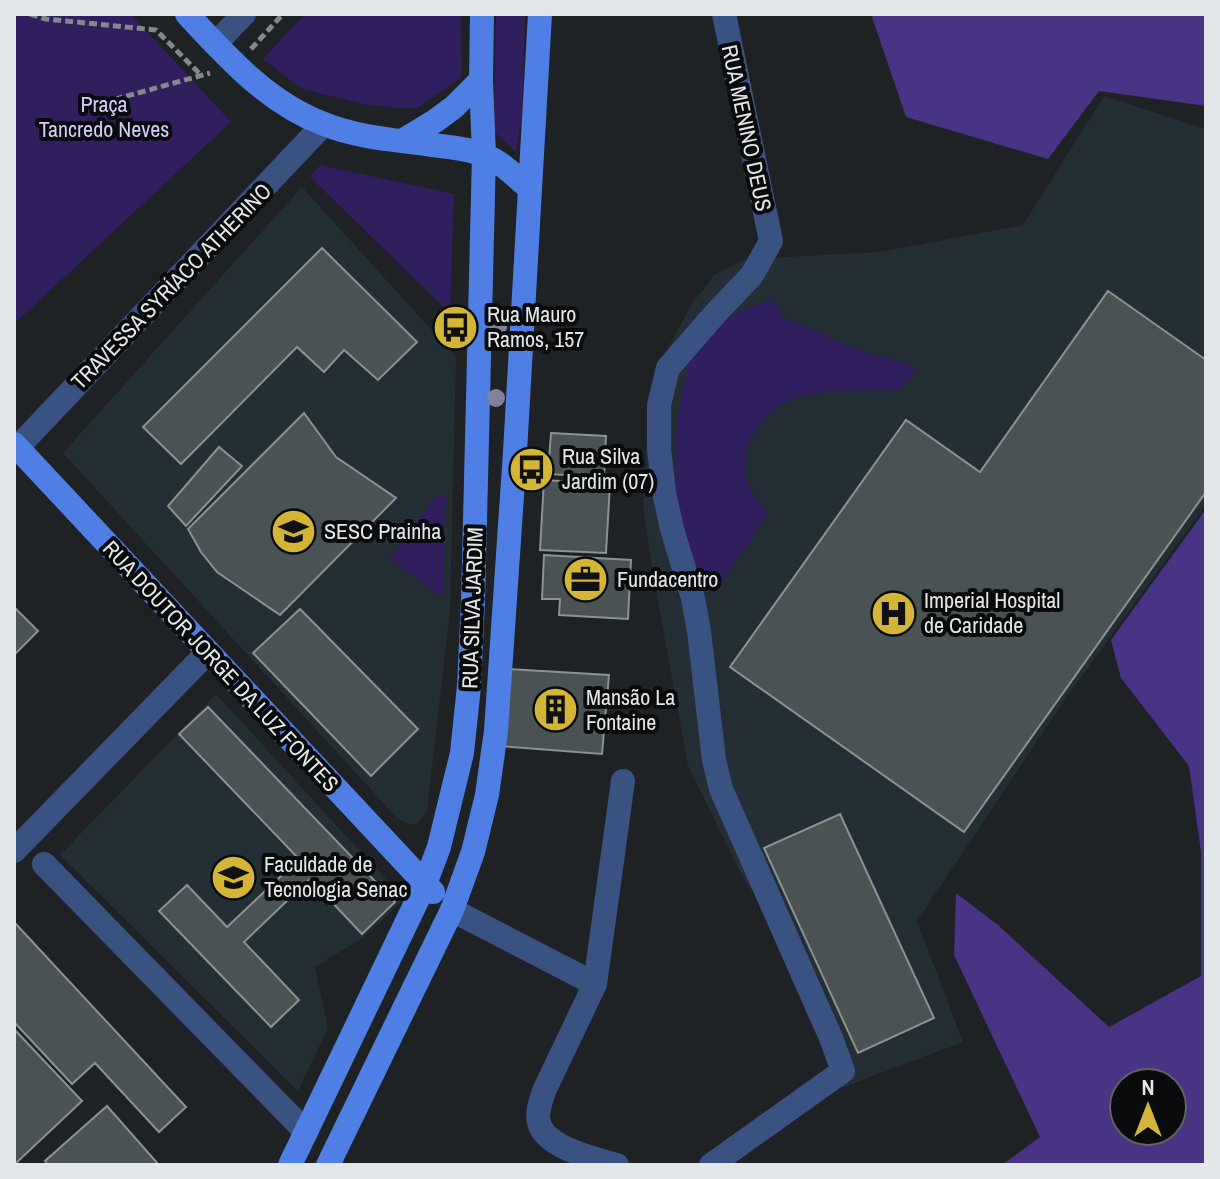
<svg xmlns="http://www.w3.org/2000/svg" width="1220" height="1179" viewBox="0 0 1220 1179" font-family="'Archivo Narrow',sans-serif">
	<rect width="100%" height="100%" fill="#1e2225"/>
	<!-- built -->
	<path fill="#242e35" d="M1104 96 1206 129V505L1066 698 917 921 963 1042 841 1088 780 934 743 877 688 766 655 585 643 508 647 438 655 372 691 305 714 275 746 259 880 252 1023 225Z
		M302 187 456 357 450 610 427 811 417 824H408L397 818 63 453Z
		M216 694 404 899 363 938 315 967 328 1028 298 1091 60 855Z"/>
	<!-- green -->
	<path fill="#301e5e" d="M14 14H131L231 122 14 324Z
		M305 14H461L462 77 416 109 367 105 302 89 263 59Z
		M496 14H525L522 115 516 152 494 132Z
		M320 165 454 194 450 313 310 177Z
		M774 300 783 317 863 352 900 361 917 369 900 390C865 391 827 388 794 398 788 400 783 404 778 407 754 424 738 452 748 483 752 494 761 505 768 514L713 594C668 550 669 433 686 376 688 369 690 359 693 353 699 343 733 313 744 309 753 305 764 303 774 300Z
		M445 495 443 597 390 559 435 497Z"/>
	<!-- forest -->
	<path fill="#483384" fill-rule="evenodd" d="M871 14H1206V106L1099 91 1048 159 906 117Z
		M1206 509V1165H1002L1040 1137 954 955 956 893 998 925 1109 1027 1201 976V852L1189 766 1121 678 1111 640ZM1124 1083H1172V1131H1124Z"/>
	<!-- building -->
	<path fill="#4b5253" stroke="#8a9293" stroke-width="2" d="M322 248 417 342 378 380 344 350 324 372 297 347 181 464 143 427Z
		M1108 291 1206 360V492L964 832 730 667 906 420 980 472Z
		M304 413 336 457 396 498 280 615 217 572 201 552 188 529Z
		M551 433 606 436 604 477 548 474Z
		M219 447 242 466 186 526 168 506Z
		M544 480 610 484 606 553 540 550Z
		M544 555 631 560 628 619 559 615 560 599H542Z
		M14 607 38 631 14 655Z
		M300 609 418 729 371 776 253 653Z
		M508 669 609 675 602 754 499 746Z
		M208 707 395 902 362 934 310 879 244 942 299 1000 271 1027 159 911 187 885 227 927 299 859 179 734Z
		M840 814 934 1018 858 1053 764 848Z
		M14 922 186 1107 159 1132 95 1063 72 1084 14 1022Z
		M14 1029 82 1101 14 1165Z
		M107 1106 159 1165H48L45 1161Z"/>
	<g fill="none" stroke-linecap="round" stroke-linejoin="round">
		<!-- path -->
		<path stroke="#85888b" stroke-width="5" stroke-dasharray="8 4" stroke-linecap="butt" d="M30 14 46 19 156 30 201 75
			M251 49 283 14
			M80 109 210 73"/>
		<!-- minor -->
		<path stroke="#3a5282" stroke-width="24" d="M215 44 244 14
			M17 448 324 124
			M14 851 208 652
			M44 864 306 1132
			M452 910 595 984 544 1091C541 1100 536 1114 539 1123 546 1148 595 1159 617 1165
			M595 984 623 781
			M711 1165 843 1071 831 1038 721 789 714 760 699 631 693 598 672 529 664 492 659 449V405L668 368 715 314 752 275 771 241 724 14"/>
		<!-- major -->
		<path stroke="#4f7fe4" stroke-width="24" d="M187 14C227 57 268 103 324 124 359 138 396 140 432 145 450 147 470 149 486 156 503 163 516 177 530 189
			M402 141 435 121 454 107 481 80
			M14 444 433 892
			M290 1165 425 884 439 847 462 753 469 686 473 601 484 155 481 80 482 14
			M328 1165 452 910 473 852 487 795 496 731 515 452 540 14"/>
	</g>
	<!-- trees -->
	<g fill="#82809b">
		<circle cx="498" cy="327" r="9"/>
		<circle cx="496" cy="398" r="9"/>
	</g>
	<!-- icons -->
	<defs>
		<symbol id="bus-disc" viewBox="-11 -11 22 22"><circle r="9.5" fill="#d3b635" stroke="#090b0d"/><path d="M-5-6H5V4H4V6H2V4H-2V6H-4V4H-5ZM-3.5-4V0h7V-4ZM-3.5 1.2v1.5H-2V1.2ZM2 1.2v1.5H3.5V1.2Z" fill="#111"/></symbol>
		<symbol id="university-disc" viewBox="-11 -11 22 22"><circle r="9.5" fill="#d3b635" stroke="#090b0d"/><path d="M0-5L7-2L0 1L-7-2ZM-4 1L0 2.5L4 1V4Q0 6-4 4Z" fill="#111"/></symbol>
		<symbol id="office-disc" viewBox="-11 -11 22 22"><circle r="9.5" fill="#d3b635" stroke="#090b0d"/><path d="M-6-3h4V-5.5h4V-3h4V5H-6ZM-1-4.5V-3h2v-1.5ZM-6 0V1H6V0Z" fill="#111"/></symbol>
		<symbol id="hospital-disc" viewBox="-11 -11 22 22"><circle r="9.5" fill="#d3b635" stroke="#090b0d"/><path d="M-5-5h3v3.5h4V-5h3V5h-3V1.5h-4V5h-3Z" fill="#111"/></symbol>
		<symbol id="building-disc" viewBox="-11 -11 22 22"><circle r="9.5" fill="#d3b635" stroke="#090b0d"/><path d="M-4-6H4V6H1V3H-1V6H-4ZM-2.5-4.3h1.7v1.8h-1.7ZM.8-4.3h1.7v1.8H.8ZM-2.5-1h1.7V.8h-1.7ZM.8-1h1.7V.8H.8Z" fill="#111"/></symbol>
	</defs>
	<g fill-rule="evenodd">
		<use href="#bus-disc" x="430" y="302" width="51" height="51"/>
		<use href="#bus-disc" x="506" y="444" width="51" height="51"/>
		<use href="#university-disc" x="268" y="506" width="51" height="51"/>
		<use href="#office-disc" x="560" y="554" width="51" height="51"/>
		<use href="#hospital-disc" x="868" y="588" width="51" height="51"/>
		<use href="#building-disc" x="530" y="684" width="51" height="51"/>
		<use href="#university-disc" x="208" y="852" width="51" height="51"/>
	</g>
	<g text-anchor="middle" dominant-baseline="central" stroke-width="8" stroke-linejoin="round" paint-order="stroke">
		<!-- park labels -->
		<g font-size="22" fill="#d4cdfc" stroke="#090b0d">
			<text x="104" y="104">Praça<tspan x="104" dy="25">Tancredo Neves</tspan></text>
		</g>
		<!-- street labels -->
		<g font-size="22" fill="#e4e7e9" stroke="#090b0d">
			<text transform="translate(747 128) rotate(78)">RUA MENINO DEUS</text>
			<text transform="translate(171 286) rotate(-46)">TRAVESSA SYRÍACO ATHERINO</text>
			<text transform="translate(472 608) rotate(-88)">RUA SILVA JARDIM</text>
			<text transform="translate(221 666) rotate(47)">RUA DOUTOR JORGE DA LUZ FONTES</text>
		</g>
		<!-- poi labels -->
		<g font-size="22" fill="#e4e7e9" stroke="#090b0d" text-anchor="start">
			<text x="487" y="314">Rua Mauro<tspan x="487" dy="25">Ramos, 157</tspan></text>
			<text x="562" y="456">Rua Silva<tspan x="562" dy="25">Jardim (07)</tspan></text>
			<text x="324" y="531">SESC Prainha</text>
			<text x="617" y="579">Fundacentro</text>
			<text x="924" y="600">Imperial Hospital<tspan x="924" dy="25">de Caridade</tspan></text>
			<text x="586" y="697">Mansão La<tspan x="586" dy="25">Fontaine</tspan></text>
			<text x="264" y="864">Faculdade de<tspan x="264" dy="25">Tecnologia Senac</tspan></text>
		</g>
	</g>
	<!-- border -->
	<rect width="1220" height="1179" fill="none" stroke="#e4e7e9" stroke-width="32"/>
	<!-- north arrow -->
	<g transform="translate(1148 1107)"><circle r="38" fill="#090b0d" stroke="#616365" stroke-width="2"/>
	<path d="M0-6L14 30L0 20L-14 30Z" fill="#d3b635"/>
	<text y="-12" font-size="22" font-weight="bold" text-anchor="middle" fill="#e4e7e9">N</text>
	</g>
</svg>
